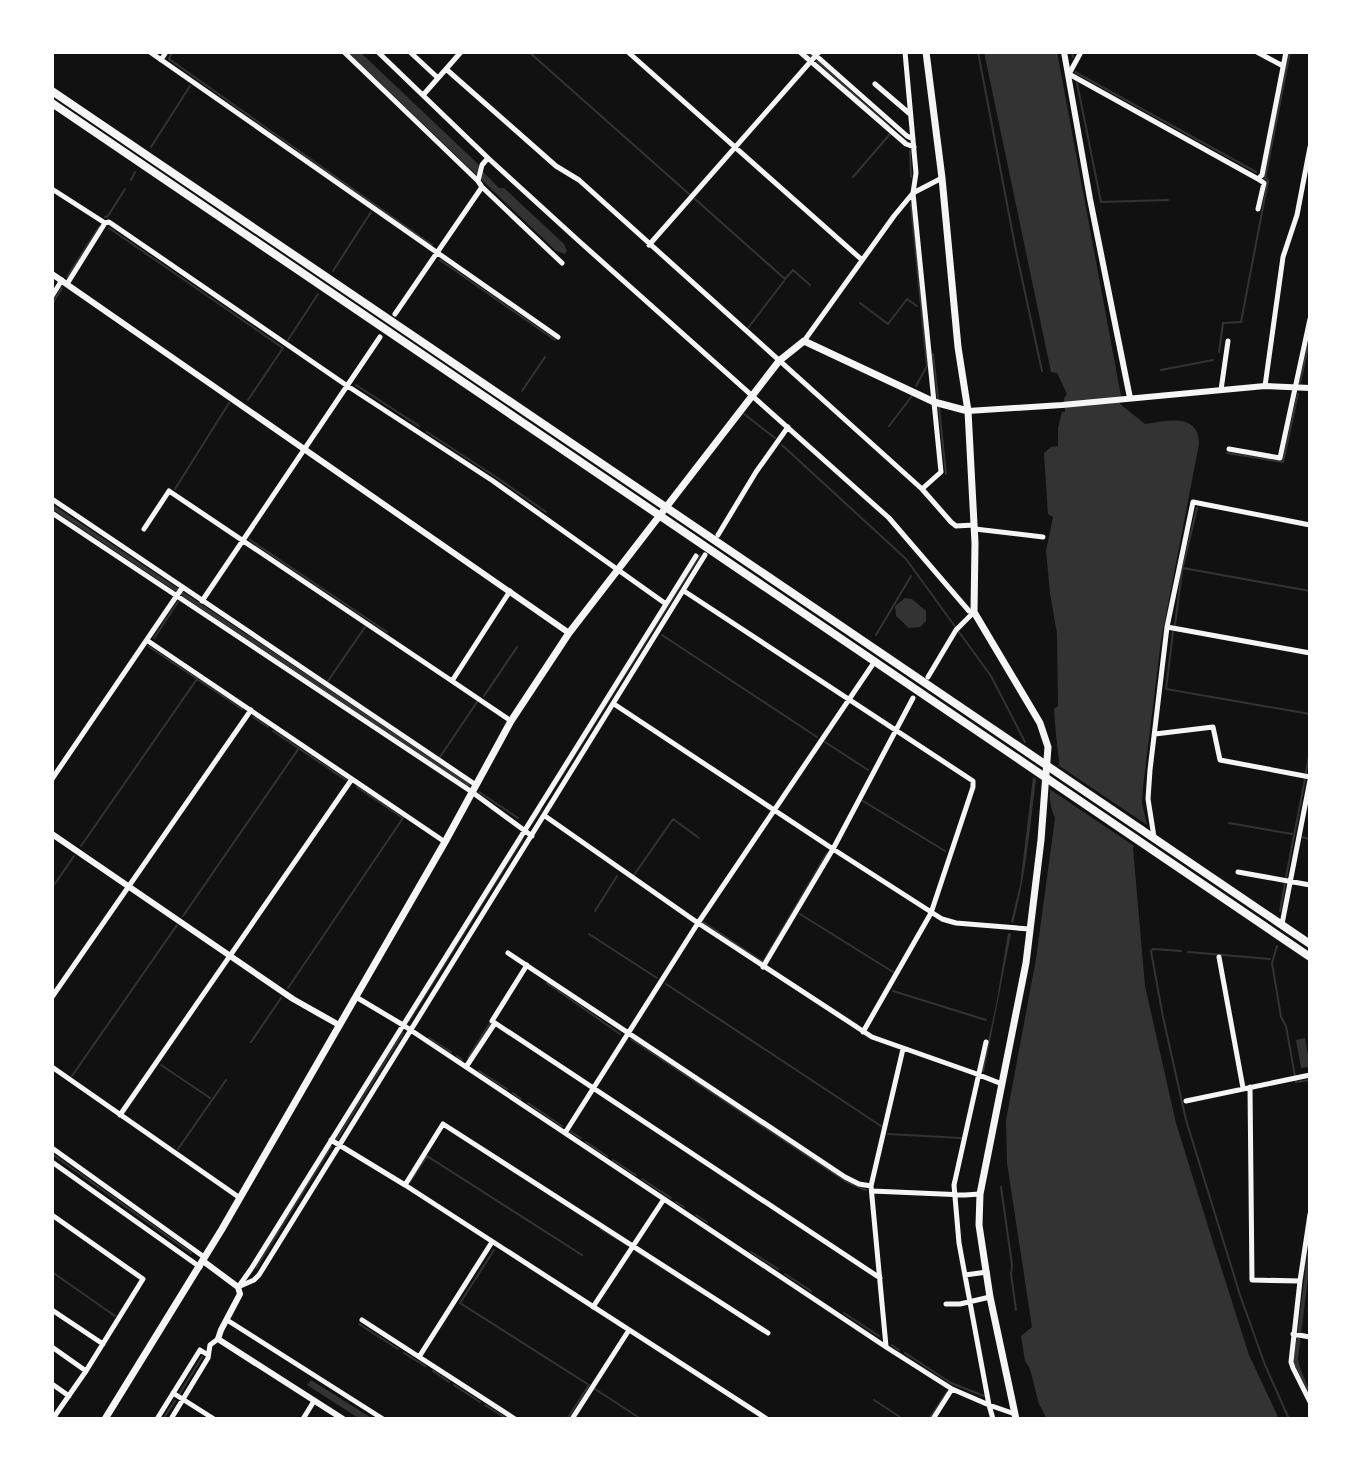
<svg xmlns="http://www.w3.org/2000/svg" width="1362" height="1471" viewBox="0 0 1362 1471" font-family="'PT Sans Narrow',sans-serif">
	<rect width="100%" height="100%" fill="#111"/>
	<!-- water -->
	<path fill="#333" d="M348 52H360L478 164 482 171 499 188H504L564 244 567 251 565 254 556 251Z
		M984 52H1057L1121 396 1120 404 1145 424C1166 421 1199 412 1199 444L1161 641 1143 787 1142 804 1147 824 1133 848 1145 986 1176 1123 1212 1239 1249 1355 1279 1419H1047L1039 1404 1030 1369 1025 1361 1021 1336 1032 1327 1007 1163 1006 1120 1036 959 1055 818C1051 809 1048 796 1051 786 1054 778 1060 770 1059 761 1057 744 1055 727 1054 709L1058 706 1057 634 1050 593 1046 551 1053 517 1048 514 1044 453 1051 447 1058 446V428L1062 412H1065L1064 398 1067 394 1057 373 1051 372Z
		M1288 52H1291L1266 179 1263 180Z
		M52 504 470 784 469 787 52 509Z
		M905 598 912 599 926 611V621L920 627 909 628 896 616 895 606Z
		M1033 777 1036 779C1030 828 1026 875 1013 923L1011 922 1020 885Z
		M1008 933 1011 934 984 1072H981L996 1005Z
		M1305 1038 1310 1067 1301 1068 1296 1040Z
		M1310 1233V1262L1298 1359C1300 1374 1310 1385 1310 1397L1294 1365V1359Z
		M311 1380 373 1419H360L307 1385Z"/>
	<!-- pier -->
	<path fill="#111" d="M1055 763 1150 827 1137 848 1048 788Z"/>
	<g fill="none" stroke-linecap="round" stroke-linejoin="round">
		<!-- stream -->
		<path stroke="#333" stroke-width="2" d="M172 52 169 59 432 245
			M529 52 689 194
			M806 52 811 56
			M978 52 1016 251 1042 371
			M1072 52 1073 57
			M817 61 889 126
			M1075 72 1256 172
			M1077 83 1101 202 1168 200
			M151 147 190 86
			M910 151 911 177
			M853 177 890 134
			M131 180 135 172
			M695 199 785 279 793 270 810 285
			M911 205 927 366 916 386
			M105 217 108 216 125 189
			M109 228 283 348 248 400
			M440 260 555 340
			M333 271 371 212
			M67 277 99 227
			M860 303 888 324 907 299 917 306
			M52 304 62 288
			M748 328 784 281
			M288 340 318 294
			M1219 352 1223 323 1241 322 1268 181 1266 178
			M933 354 938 398
			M1161 370 1213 360
			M1300 383 1310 337
			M356 385 419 426
			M522 391 545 357
			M939 407 946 474
			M744 414 775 438
			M889 426 912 396
			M427 432 496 477 546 512
			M782 445 906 559 991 676 1025 742
			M1227 453 1283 462 1298 394
			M175 489 229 403
			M250 540 387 632
			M1183 568 1310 591
			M1175 625 1182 571 1197 508
			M1173 632 1166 689 1310 714
			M662 635 817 737
			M876 635 911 576
			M154 638 178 602
			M148 646 242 709
			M328 681 365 627
			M484 696 517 647
			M253 717 268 727
			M273 731 346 780
			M825 742 868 770
			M440 757 477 702
			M1306 772 1310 751
			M479 792 518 818
			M547 799 700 555
			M863 801 945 851
			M1229 823 1292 834
			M530 826 541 810
			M1302 837 1310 839
			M81 846 197 679
			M634 875 673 819 699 838
			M1286 877 1305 779
			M52 888 74 856
			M595 911 617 876
			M1280 911 1285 883
			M800 914 893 972
			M183 916 299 748
			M703 922 763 962 827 853
			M589 934 657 978
			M1277 946 1272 963 1281 1017 1286 1026 1296 1082 1310 1080
			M1181 951 1153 949 1151 951 1163 1017 1186 1120 1240 1295 1265 1365 1289 1419
			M1188 952 1270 959
			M547 983 620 1034
			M666 984 881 1126
			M288 988 403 818 357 787
			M893 991 986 1020
			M409 1021 522 840
			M429 1038 451 1052
			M631 1039 847 1182 866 1190
			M251 1042 281 998
			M457 1056 462 1060
			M468 1058 490 1023
			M161 1065 210 1098
			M479 1071 507 1089
			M72 1076 177 925
			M513 1093 521 1099
			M528 1103 562 1126
			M571 1132 581 1138
			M888 1134 961 1138
			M337 1139 403 1033
			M586 1142 607 1156
			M178 1149 226 1080
			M52 1154 191 1253
			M613 1160 636 1175
			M642 1179 671 1198
			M410 1182 427 1156 582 1255
			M1001 1187 1012 1265 1011 1274 1016 1310
			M676 1202 684 1207
			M696 1215 707 1222
			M601 1229 627 1245
			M494 1250 460 1303 589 1385 567 1419
			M636 1251 705 1295
			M751 1252 778 1269
			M256 1268 331 1147
			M52 1272 115 1316
			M785 1274 811 1291
			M844 1313 879 1336
			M359 1324 398 1349
			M892 1345 899 1350
			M404 1353 425 1366
			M905 1353 951 1383 984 1396
			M433 1371 449 1382
			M454 1385 480 1402
			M595 1389 641 1419
			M180 1393 202 1357
			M874 1400 903 1419
			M485 1405 507 1419
			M163 1419 175 1401
			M929 1419 947 1392"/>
		<!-- minor -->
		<path stroke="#f5f5f5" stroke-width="5" d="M150 52 558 337
			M344 52 478 181
			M378 52 488 158 580 242 889 518 969 611 974 612 956 630 928 677
			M410 52 438 78
			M628 52 861 259
			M800 52 906 144 914 147
			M812 52 907 136 913 139
			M905 52 916 173 913 193 941 472 922 489
			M1081 52 1069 74 1258 179 1262 175 1286 52
			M1257 52 1283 66
			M161 60 166 52
			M446 69 556 166 579 180 922 489 951 522 956 526 974 525
			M875 84 910 114
			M424 94 461 52
			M482 187 562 263
			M52 189 105 223
			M1258 209 1264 183 1258 179
			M649 245 819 52
			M67 284 105 223 109 222 346 385 493 481 666 604
			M52 296 62 280
			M395 314 482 187 478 181 482 165 488 158
			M804 341 894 216 913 193 942 178
			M1265 386 1283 257 1297 215 1310 147
			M1221 390 1228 341
			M1229 449 1280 458 1310 319
			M52 499 476 785
			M52 513 472 792 532 836
			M144 529 169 491 452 681 510 591
			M975 529 1043 537
			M718 535 756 472 788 427
			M684 591 973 781V787L931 913 863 1032
			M202 601 380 337
			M1167 627 1310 653
			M148 641 445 842
			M452 681 511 721
			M614 704 833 849 942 919 956 923 1029 929
			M1155 734 1213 727 1220 760 1310 777
			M52 779 182 588
			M545 816 698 923 872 1037 974 1073 1002 1084
			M1154 837 1148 799 1150 770 1167 627 1193 502 1310 525
			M1238 872 1310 885
			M1282 924 1310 780
			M508 953 845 1177 859 1184 871 1186
			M1219 957 1243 1088
			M527 965 492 1021 880 1278
			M763 967 833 849 913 698
			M52 997 251 710
			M356 997 403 1025 886 1347 952 1389 989 1405 1015 1414
			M986 1042 954 1185 959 1243 989 1405 993 1419
			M52 1067 240 1198
			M466 1067 495 1023
			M1250 1087 1252 1280 1300 1281 1291 1362 1293 1368 1310 1402
			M1186 1101 1310 1075
			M120 1115 352 779
			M565 1133 698 923 875 661
			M331 1140 405 1185 767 1419
			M52 1148 204 1257
			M52 1162 200 1267
			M405 1185 443 1124 768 1333
			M872 1191 965 1195 980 1194
			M52 1215 143 1279 86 1371 54 1417 57 1419
			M965 1275 987 1272
			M1300 1281 1310 1214
			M239 1286 251 1269 696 556
			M238 1287 254 1280 259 1275 705 555
			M946 1304H960L990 1297
			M593 1307 664 1199
			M52 1310 103 1344
			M227 1320 383 1419
			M362 1320 515 1419
			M1293 1334 1310 1337
			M886 1346 871 1186 903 1049
			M52 1347 86 1371
			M419 1357 492 1242
			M52 1384 69 1396
			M173 1393 214 1419
			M157 1419 200 1350 208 1355
			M171 1419 208 1358 210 1345 218 1339
			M303 1419 314 1401
			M572 1419 629 1330
			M933 1419 952 1389"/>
		<!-- tertiary -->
		<path stroke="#f5f5f5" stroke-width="6" d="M1064 52 1090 199 1130 398
			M52 274 569 633
			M968 411 1062 405 1265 386 1310 388
			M52 834 293 999 339 1025
			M203 1261 238 1287 240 1294 221 1330 218 1339 343 1419"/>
		<!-- secondary -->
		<path stroke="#f5f5f5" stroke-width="7" d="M968 411 975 543 974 612 1040 723 1048 747 1041 840 1026 963 980 1194 979 1225 990 1297 1016 1419
			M105 1419 222 1229 445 842 511 721 569 633 779 361 804 341 934 402 968 411 958 347 942 178 926 52"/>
		<!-- trunk -->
		<path stroke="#f5f5f5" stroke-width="8" d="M52 91 1310 944
			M52 103 1310 957"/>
	</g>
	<!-- border -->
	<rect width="1362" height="1471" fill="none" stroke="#ffffff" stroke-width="108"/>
</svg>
